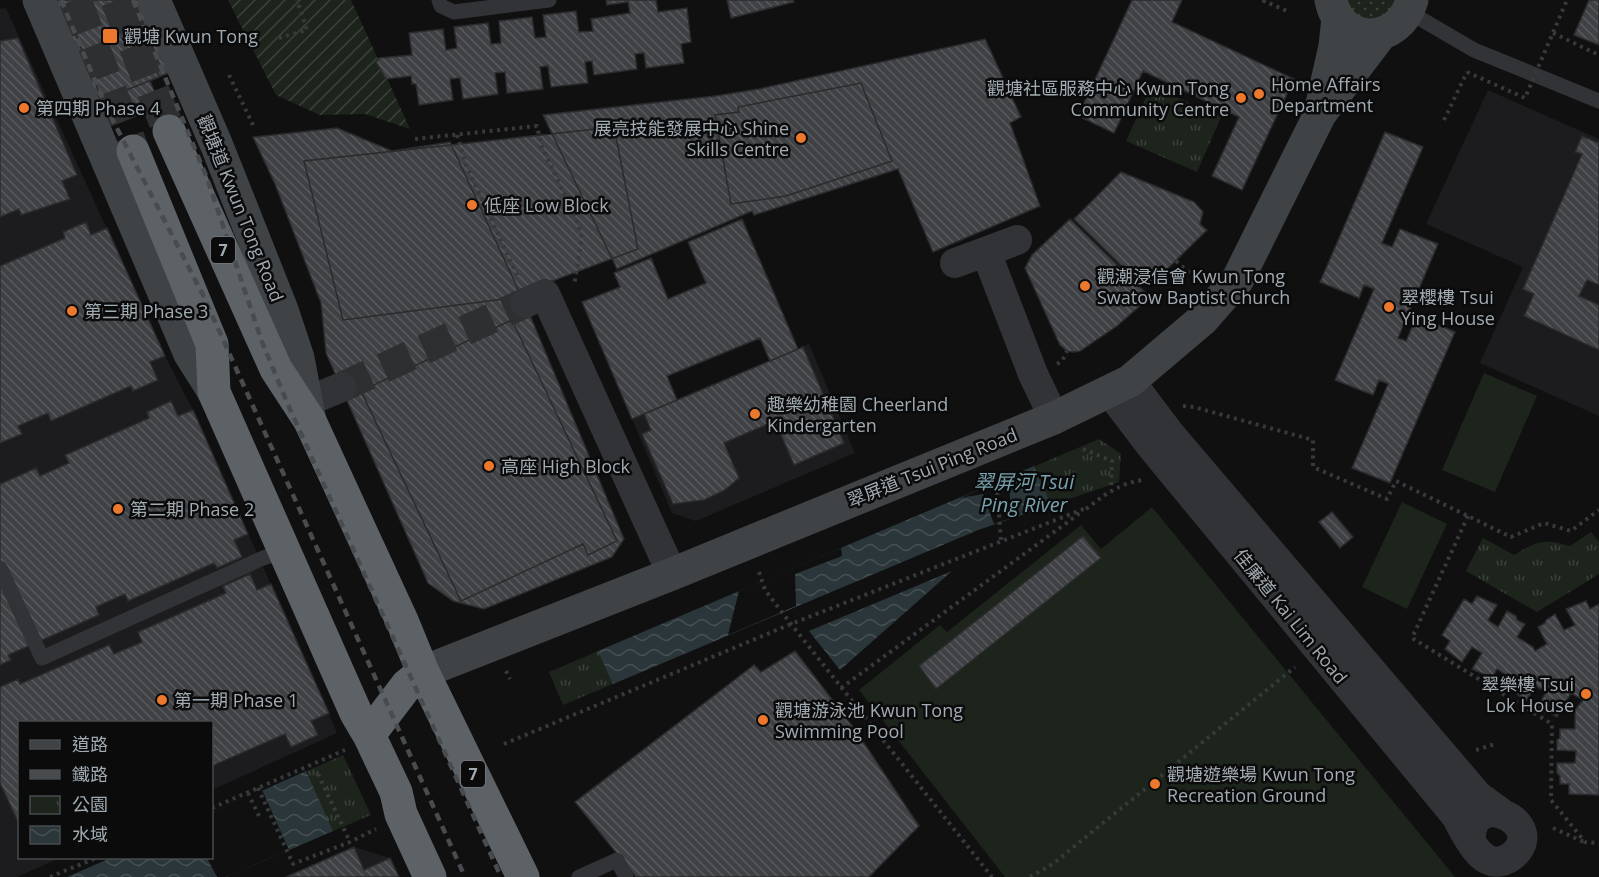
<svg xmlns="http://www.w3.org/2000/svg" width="1599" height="877" viewBox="0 0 1599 877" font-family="'Open Sans','Noto Sans TC',sans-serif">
	<defs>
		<pattern id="grass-dots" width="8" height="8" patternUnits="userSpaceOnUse" patternTransform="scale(1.5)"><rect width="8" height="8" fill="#1d241c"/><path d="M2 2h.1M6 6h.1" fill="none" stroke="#3b413b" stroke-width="1.8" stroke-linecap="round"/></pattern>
		<pattern id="park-tufts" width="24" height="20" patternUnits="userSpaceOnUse" patternTransform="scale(1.5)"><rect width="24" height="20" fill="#1d241c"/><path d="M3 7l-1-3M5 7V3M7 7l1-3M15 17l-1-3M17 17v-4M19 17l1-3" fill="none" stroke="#3b413b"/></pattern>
		<pattern id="garden-furrows" width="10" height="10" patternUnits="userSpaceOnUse" patternTransform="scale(1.5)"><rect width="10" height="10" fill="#1d241c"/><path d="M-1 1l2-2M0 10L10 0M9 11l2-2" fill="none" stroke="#3b413b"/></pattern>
		<pattern id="water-waves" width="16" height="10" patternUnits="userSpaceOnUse" patternTransform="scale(1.5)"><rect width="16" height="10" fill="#2a3639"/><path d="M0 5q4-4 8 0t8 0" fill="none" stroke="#465053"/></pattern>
		<pattern id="building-back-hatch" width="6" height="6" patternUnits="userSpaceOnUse" patternTransform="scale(1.5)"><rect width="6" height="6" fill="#3f4144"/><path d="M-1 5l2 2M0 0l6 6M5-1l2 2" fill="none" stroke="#585a5d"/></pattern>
	</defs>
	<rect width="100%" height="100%" fill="#101011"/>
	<!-- built -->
	<path fill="#1c1c1e" d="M6 8 165 356 193 410 337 733 212 790V722H20V858H60L17 877H0V9Z
		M1488 90 1599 139V416L1480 363 1523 267 1426 224Z
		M809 344 855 453 696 521 672 513 632 419Z
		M354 847 390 858 399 877H286Z"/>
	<!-- grass -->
	<path fill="url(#grass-dots)" d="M1336 0H1406L1368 29Z"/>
	<!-- park -->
	<path fill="url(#park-tufts)" d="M1151 86 1221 117 1197 172 1126 141Z
		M1099 439 1121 454 1119 482 978 530 563 705 549 672Z
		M1591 532 1599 542V574L1537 612 1466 571 1483 538 1514 555C1537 541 1544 538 1570 546Z
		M343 755 371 815 226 877H67L111 858H212V813Z"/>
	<!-- garden -->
	<path fill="url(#garden-furrows)" d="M228 0H351L410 129 365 114 320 115 276 95Z"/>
	<!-- pitch -->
	<path fill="#1d241c" d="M1484 373 1537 396 1495 492 1442 470Z
		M1402 502 1447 524 1407 609 1362 587Z
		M1152 507 1455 877H1005L859 690 940 625 947 632 1081 525 1101 549Z"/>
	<!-- water -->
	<path fill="url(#water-waves)" d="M1034 466 1051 505 978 530 613 684 598 651Z
		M952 571 840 670 809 631Z
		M306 771 333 831 226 877H67L111 858H212V813Z"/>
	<!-- pier -->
	<path fill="#101011" d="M1008 477 1012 518 994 524 983 494 960 498Z
		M841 548 842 556 795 574 796 606 728 635 739 591Z
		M262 790 289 850 226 877H217L207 858H212V813Z"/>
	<!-- building -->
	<path fill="url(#building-back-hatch)" stroke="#2a2b2d" stroke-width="1.5" d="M48 0H142L171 72 92 104Z
		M62 0H129L159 77 150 81 158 99 123 113 115 95 102 100Z
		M606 0H656L658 12 687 8 691 42 681 44 684 63 646 68 644 53 635 54 637 69 594 75 592 61 585 62 588 83 551 87 548 66 540 67 543 89 507 93 505 72 495 73 498 94 463 99 460 78 450 79 453 100 419 105 416 84H412L411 76 386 79 376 62 379 58 412 55 409 33 443 29 446 50 457 48 454 27 488 23 491 44 501 43 499 21 532 17 535 38 546 37 543 15 576 11 579 32 593 31 591 19 630 13 628 2 607 5Z
		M727 0H793L794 2 731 18Z
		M1132 0H1182L1172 22 1294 79 1242 190 1212 176 1239 117 1143 71 1114 133 1078 116Z
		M1589 0H1599V45L1574 35Z
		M18 38 77 175 62 181 70 199 21 215 19 209 0 217V41Z
		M985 39 1021 117 1010 123 1040 206 933 252 898 169 754 215 752 211 617 269 543 115 715 96 759 89Z
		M861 83 892 161 786 196 731 204 715 115 739 112 738 107Z
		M614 127 638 249 504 299 343 320 304 161Z
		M337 128 392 151 450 142 529 313 624 539 612 557 484 609 453 601 428 583 326 353 321 303 275 184 253 137Z
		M1385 132 1423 147 1382 243 1392 247 1400 229 1438 244 1398 338 1406 341 1417 316 1455 332 1390 483 1352 468 1388 384 1379 380 1373 395 1335 380 1374 289 1364 285 1359 298 1320 282Z
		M1582 136 1599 143V285L1587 280 1579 296 1599 305V350L1524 316 1534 294 1523 289 1582 154 1575 152Z
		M1121 172 1194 202 1203 212 1200 224 1207 230 1152 284 1145 276 1138 282 1074 219Z
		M742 219 798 349 770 361 760 338 667 376 677 400 632 419 582 302 620 287 614 273 651 258 668 299 706 283 688 242Z
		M1070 219 1150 297 1117 326 1080 351 1074 352 1067 351 1060 345 1025 268 1032 255Z
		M86 222 91 235 107 228 165 356 150 362 158 380 133 391 131 386 51 421 48 413 18 426 22 434 0 443V266L65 238 63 232Z
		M512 320 617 541 588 555 583 544 461 601 361 391Z
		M803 347 844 443 794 465 775 421 724 443 739 478 731 485 723 491 704 500 673 504 642 434 651 430 644 414Z
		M171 401 178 416 193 410 248 534 234 540 242 557 217 568 214 563 128 601 125 594 96 607 99 615 8 655 11 660 0 665V484L36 468 40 476 69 463 65 455 149 418 147 412Z
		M1332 512 1353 537 1340 548 1319 522Z
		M1083 536 1101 558 936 689 919 666Z
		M250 574 257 590 271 584 329 713 311 721 318 735 291 747 285 734 212 766V722H20V826L0 783V687L18 679 20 684 109 645 114 654 142 642 138 632 226 593 223 586Z
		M1477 596 1497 605 1488 620 1498 627 1507 611 1516 616 1517 620 1525 624 1517 637 1533 647 1535 651 1547 644 1538 627 1545 623 1546 620 1555 614 1564 630 1575 625 1566 609 1586 601 1590 609 1599 604V795L1569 794V784H1560V776L1557 773V763H1575L1576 751 1557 750V740L1560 738V729H1575V710L1583 700 1571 693 1557 717 1549 712 1545 713 1537 708 1546 692 1536 686 1526 701 1509 688 1514 680 1506 675 1497 669 1492 678 1472 669 1482 653 1472 647 1462 662 1445 649 1450 641 1442 635 1464 599 1472 604Z
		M795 651 856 731 919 826 869 877H636L575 802 754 665 761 672Z
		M354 847 364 870 390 858 399 877H286Z"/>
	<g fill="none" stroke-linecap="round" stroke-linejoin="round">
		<!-- street-tunnel -->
		<path stroke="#2d2f31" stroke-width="30" stroke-dasharray="30 15" stroke-linecap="butt" d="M342 387 525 303"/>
		<!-- highway-tunnel -->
		<path stroke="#2d2f31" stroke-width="33" stroke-dasharray="33 16" stroke-linecap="butt" d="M75 0 133 151
			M117 0 169 131"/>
		<!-- path -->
		<path stroke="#373a3d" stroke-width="4" stroke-dasharray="3 4.5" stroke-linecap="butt" d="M1265 0 1264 1 1287 11
			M1553 33 1599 55
			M279 38 307 30 297 0
			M229 75 254 127
			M1444 120 1467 72
			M457 135 466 165 518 277
			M415 139 537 126 542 147 578 223 582 238 574 286
			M1176 261 1195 278
			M1057 364 1062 361 1067 351
			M1183 406 1194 407 1313 440V467L1387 499 1396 481 1511 537 1544 523 1571 531 1599 510
			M1083 449 1112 461 1111 490
			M996 477 1001 541
			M1086 509C1104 495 1120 483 1143 480
			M1468 516 1412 638 1552 724 1551 800 1585 842 1599 843
			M759 572 765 590 791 624 992 877
			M506 671 510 679
			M841 688 1080 513
			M504 744 791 624 1086 508
			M1476 750 1495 744
			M318 774 350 842
			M258 788 293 864 350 842 376 829
			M248 793 259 816
			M212 808 345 750
			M1553 828 1584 842
			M50 877 96 858
			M1030 877 1054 863 1295 667"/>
		<!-- lane -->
		<path stroke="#313336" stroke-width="15" d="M439 0 441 6 454 12 549 0
			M1409 12 1474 50 1599 101
			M0 568 42 658 263 558 285 551
			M579 877 617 860 626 877"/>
		<!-- street -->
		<path stroke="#313336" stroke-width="30" d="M986 252 1033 374 1054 418
			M955 263 1017 240
			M525 303 545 294 672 574
			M1130 381 1170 434 1478 796 1500 812
			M1109 391 1151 446 1456 816C1467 835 1483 877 1512 856 1551 824 1468 784 1471 842
			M306 402 342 387"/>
		<!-- secondary -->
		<path stroke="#3f4346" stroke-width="33" d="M39 0 190 354 214 392
			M154 0 217 146 282 310 298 358 310 421
			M1331 0C1340 46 1399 47 1412 0
			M1322 104 1335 46 1338 18
			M423 672 672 574 1054 418 1130 381 1202 320 1238 279 1320 114 1381 34"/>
		<!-- highway -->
		<path stroke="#5d6267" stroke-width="33" d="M169 131 276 369 310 421 403 623 423 672 523 877
			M133 151 212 344 214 392 356 713 369 735 396 792 401 814 430 877
			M369 735 407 685 423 672"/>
		<!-- rail -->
		<path stroke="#484c4f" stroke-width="4.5" stroke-dasharray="8 6" stroke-linecap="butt" d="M61 0 107 109 203 295 465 877
			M133 0 207 178 262 342 289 407 501 877"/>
		<!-- path-bridge -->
		<path stroke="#373a3d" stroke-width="4" stroke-dasharray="3 4.5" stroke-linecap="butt" d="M1467 72 1525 98 1567 0"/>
	</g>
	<!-- markers -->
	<g fill="#ec782d" stroke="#0b0b0c" stroke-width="2">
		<rect x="102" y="28" width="16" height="16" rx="3"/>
		<circle cx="1259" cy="94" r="6"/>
		<circle cx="1241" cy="98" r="6"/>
		<circle cx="24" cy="108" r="6"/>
		<circle cx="801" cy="138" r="6"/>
		<circle cx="472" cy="205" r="6"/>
		<circle cx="1085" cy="286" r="6"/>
		<circle cx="1389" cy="307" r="6"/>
		<circle cx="72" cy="311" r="6"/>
		<circle cx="755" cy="414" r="6"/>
		<circle cx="489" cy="466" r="6"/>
		<circle cx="118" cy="509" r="6"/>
		<circle cx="1586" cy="694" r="6"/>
		<circle cx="162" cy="700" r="6"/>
		<circle cx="763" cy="720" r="6"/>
		<circle cx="1155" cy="784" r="6"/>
	</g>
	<g text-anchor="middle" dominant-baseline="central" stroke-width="5" stroke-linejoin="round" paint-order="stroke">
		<!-- shield labels -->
		<g fill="#0b0b0c" stroke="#747b80" stroke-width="1.5">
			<rect x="211" y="237" width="24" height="26" rx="4.5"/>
			<rect x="461" y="761" width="24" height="26" rx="4.5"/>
		</g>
		<g font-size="16" font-weight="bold" fill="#a1abb2">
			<text x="223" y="250">7</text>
			<text x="473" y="774">7</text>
		</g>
		<!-- poi labels -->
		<g font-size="18" fill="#a1abb2" stroke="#0b0b0c" text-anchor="start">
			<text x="124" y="36">觀塘 Kwun Tong</text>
			<text x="1271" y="84">Home Affairs<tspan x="1271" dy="21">Department</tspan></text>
			<text x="1229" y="88" text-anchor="end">觀塘社區服務中心 Kwun Tong<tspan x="1229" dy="21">Community Centre</tspan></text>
			<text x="36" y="108">第四期 Phase 4</text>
			<text x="789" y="128" text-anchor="end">展亮技能發展中心 Shine<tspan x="789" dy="21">Skills Centre</tspan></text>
			<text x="484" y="205">低座 Low Block</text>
			<text x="1097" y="276">觀潮浸信會 Kwun Tong<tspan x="1097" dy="21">Swatow Baptist Church</tspan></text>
			<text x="1401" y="297">翠櫻樓 Tsui<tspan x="1401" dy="21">Ying House</tspan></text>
			<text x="84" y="311">第三期 Phase 3</text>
			<text x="767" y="404">趣樂幼稚園 Cheerland<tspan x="767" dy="21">Kindergarten</tspan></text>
			<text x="501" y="466">高座 High Block</text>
			<text x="130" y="509">第二期 Phase 2</text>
			<text x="1574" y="684" text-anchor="end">翠樂樓 Tsui<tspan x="1574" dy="21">Lok House</tspan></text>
			<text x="174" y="700">第一期 Phase 1</text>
			<text x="775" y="710">觀塘游泳池 Kwun Tong<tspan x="775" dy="21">Swimming Pool</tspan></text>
			<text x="1167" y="774">觀塘遊樂場 Kwun Tong<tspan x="1167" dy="21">Recreation Ground</tspan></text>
		</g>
		<!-- street labels -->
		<g font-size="18" fill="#a1abb2" stroke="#0b0b0c">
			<text transform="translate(241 208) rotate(68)">觀塘道 Kwun Tong Road</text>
			<text transform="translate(932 467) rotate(-22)">翠屏道 Tsui Ping Road</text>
			<text transform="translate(1291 616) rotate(51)">佳廉道 Kai Lim Road</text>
		</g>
		<!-- water labels -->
		<g font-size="20" font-style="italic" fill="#78a2ad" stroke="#0b0b0c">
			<text x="1024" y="481">翠屏河 Tsui<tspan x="1024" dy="23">Ping River</tspan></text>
		</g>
	</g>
	<!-- legend -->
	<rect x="18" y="721" width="195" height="138" fill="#0b0b0c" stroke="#474b4e" stroke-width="1.5"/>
	<rect x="30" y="740" width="30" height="9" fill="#3f4346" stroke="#474b4e" stroke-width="1.5"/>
	<text x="72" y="751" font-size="18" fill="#a1abb2">道路</text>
	<rect x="30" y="770" width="30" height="9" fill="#484c4f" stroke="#474b4e" stroke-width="1.5"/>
	<text x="72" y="781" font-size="18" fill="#a1abb2">鐵路</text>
	<rect x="30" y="796" width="30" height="18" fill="url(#park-tufts)" stroke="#474b4e" stroke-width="1.5"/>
	<text x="72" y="811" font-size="18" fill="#a1abb2">公園</text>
	<rect x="30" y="826" width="30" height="18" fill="url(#water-waves)" stroke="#474b4e" stroke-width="1.5"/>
	<text x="72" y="841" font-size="18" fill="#a1abb2">水域</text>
</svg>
